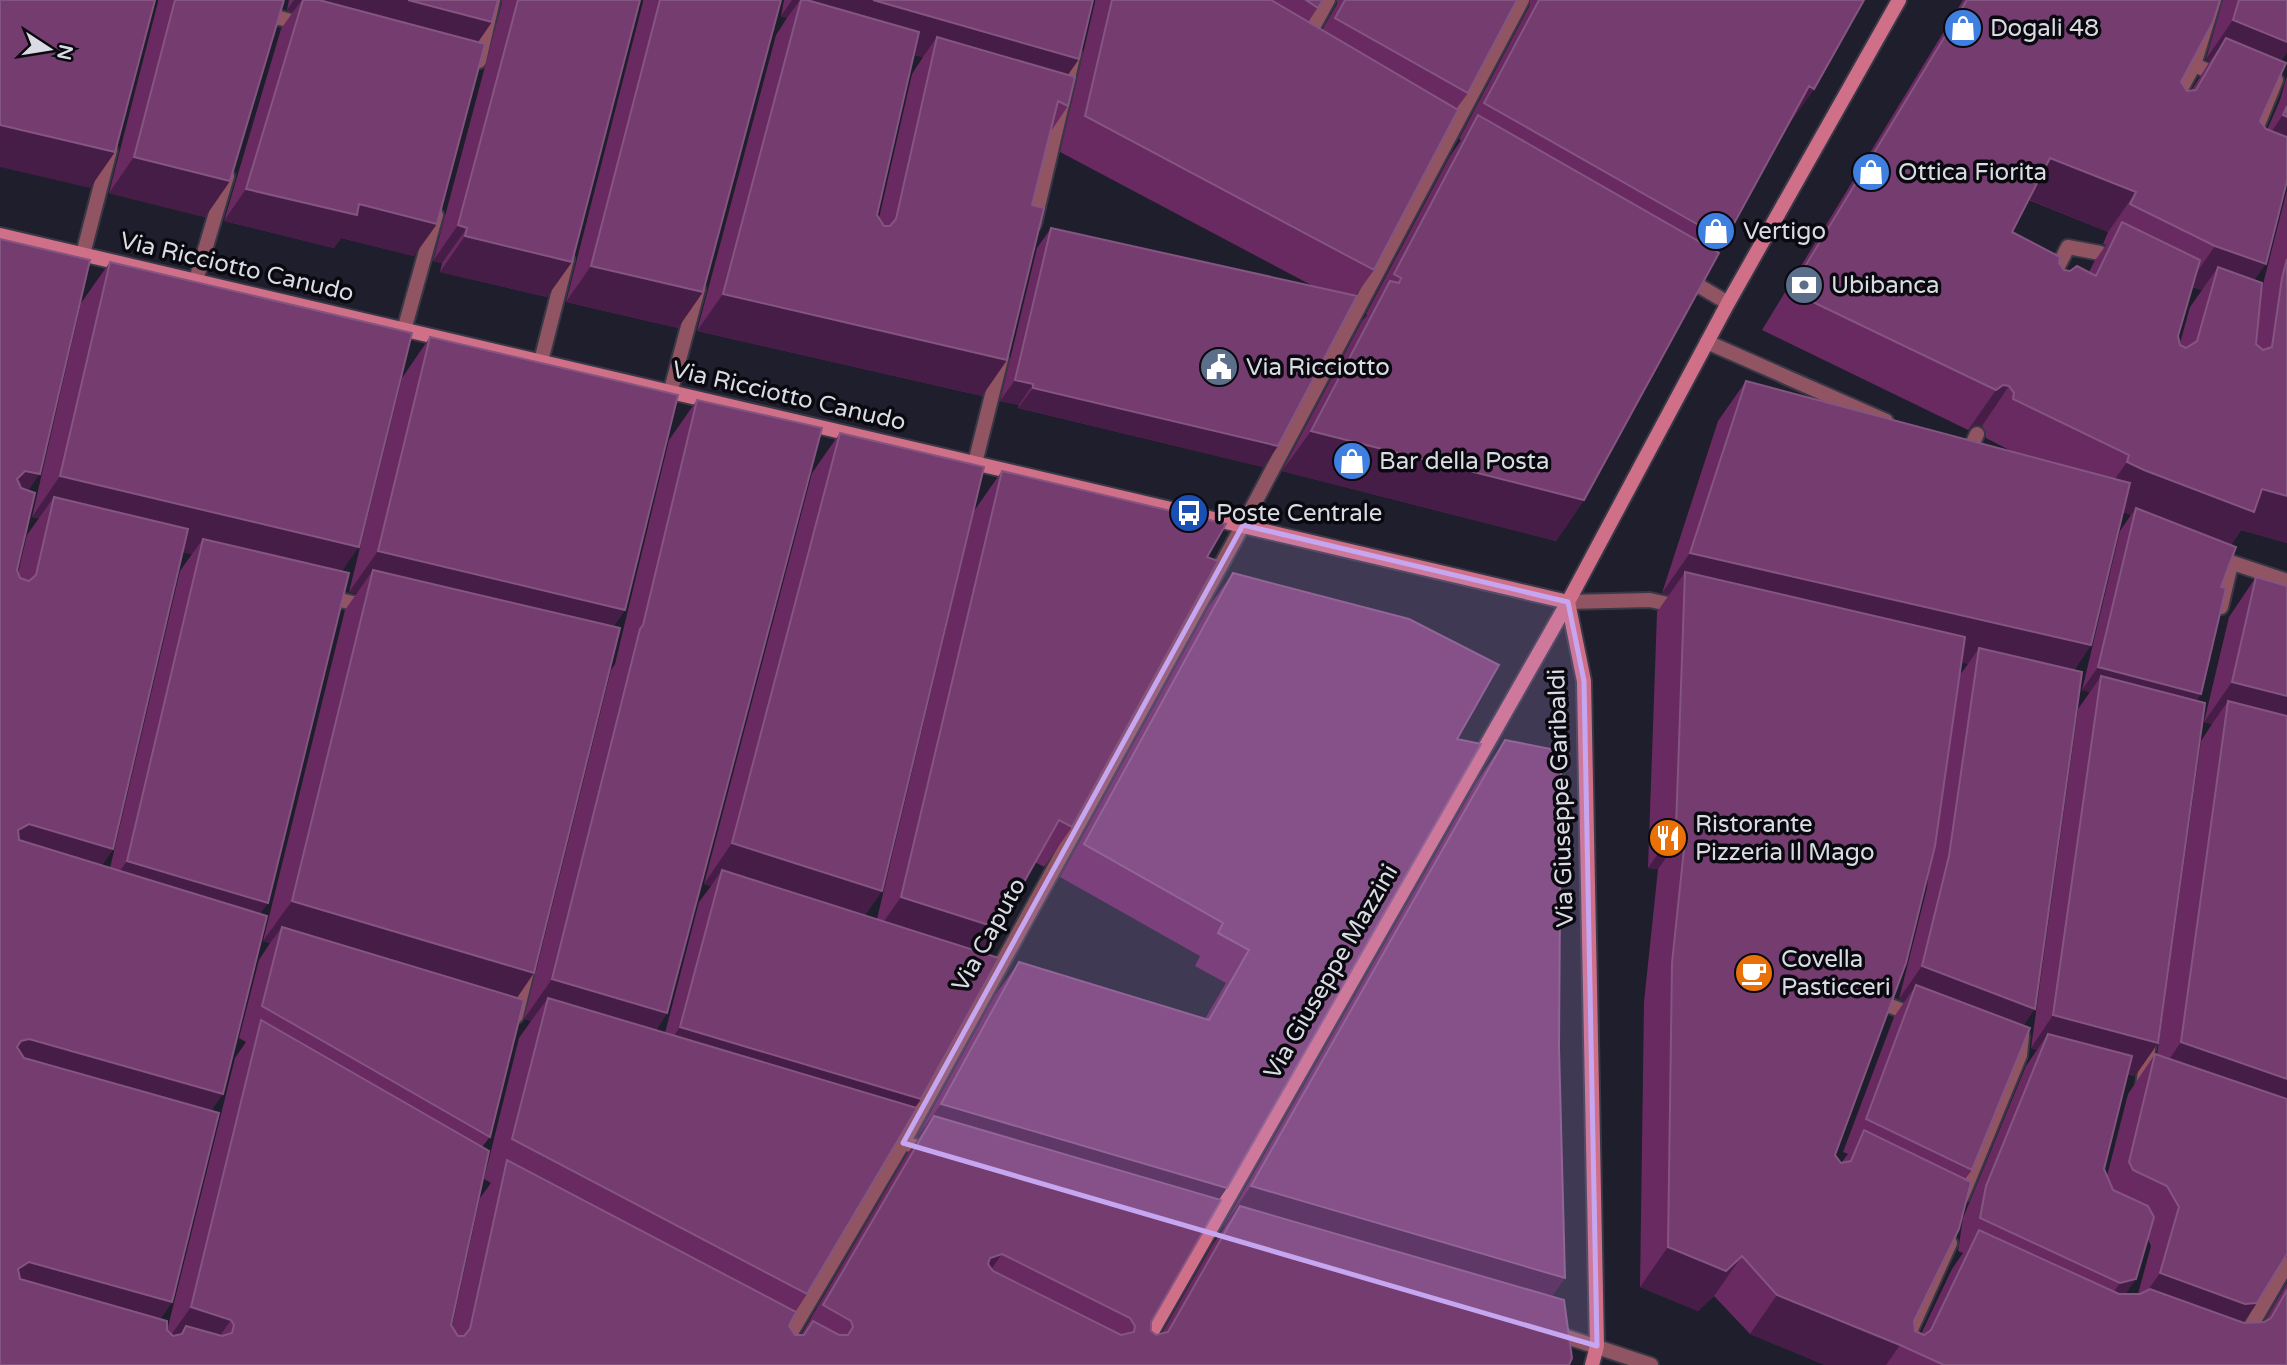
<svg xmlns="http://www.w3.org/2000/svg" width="2287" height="1365" viewBox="0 0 2287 1365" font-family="'Varela Round',sans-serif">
	<rect width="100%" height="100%" fill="#1f1e2c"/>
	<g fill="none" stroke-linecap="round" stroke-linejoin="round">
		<defs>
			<path id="street" d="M2214 0 2194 65 2221 76
				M261 13 306 25
				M1305 42 1328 0
				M479 61 493 0
				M2174 102 2194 65
				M2255 132 2276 80
				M1034 224 1074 53
				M83 254 110 150
				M1684 277 1728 303
				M196 280 227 176
				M2051 280 2068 247 2100 253 2117 261
				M401 341 436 215
				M1707 342 1886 421
				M541 361 567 259
				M668 401 698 289
				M1967 456 1977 434
				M972 475 1001 359
				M2215 557 2287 581
				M324 596 369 607
				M1568 602 1650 600 1681 607
				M2221 607 2231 564
				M1888 1005 1916 1016
				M516 1016 527 971
				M2143 1086 2149 1041
				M880 1136 931 1151
				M1962 1196 2020 1055 2022 1036
				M1552 1332 1651 1365
				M2244 1338 2287 1264
				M772 1365 903 1143 1243 525 1522 0
				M1895 1365 1950 1243"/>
			<path id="secondary" d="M0 235 1568 602
				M1568 602 1584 681 1597 1346 1592 1365
				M1133 1365 1568 602 1728 303 1899 0"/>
		</defs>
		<!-- street casing -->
		<use href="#street" stroke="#393846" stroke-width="18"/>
		<!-- secondary casing -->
		<use href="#secondary" stroke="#393846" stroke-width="18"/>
		<!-- street -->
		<use href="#street" stroke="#905462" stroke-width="14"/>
		<!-- secondary -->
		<use href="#secondary" stroke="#d06f88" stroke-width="14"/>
	</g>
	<!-- wall -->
	<path fill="#692961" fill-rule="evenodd" d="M158 0H284L230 181 205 217 109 193 158 2Z
		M289 0H498L478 42 414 256 341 238 334 248 224 221 281 29 293 12 287 10Z
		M502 0H640L547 297 440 272 442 263 433 261 502 3Z
		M643 0H781L678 328 566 302 643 2Z
		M784 0H1093L1068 75V106L1051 131 1032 205 1007 360 982 396 697 331 776 35 787 18 781 16ZM914 55 923 57 912 74 879 218 877 215Z
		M1095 0H1323L1308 22 1322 30 1337 4V0H1517L1468 93 1456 109 1374 270 1355 296 1278 446 1263 467 1018 408 1019 405 1000 401 1037 248 1051 228 1313 286 1060 152 1095 2Z
		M1530 0H1864L1814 89 1789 124 1725 240 1717 252 1584 500 1556 541 1282 471 1362 321 1367 315 1366 314 1450 156 1461 140 1459 139 1530 5Z
		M1963 0H2220L2181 82 2187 91H2191L2210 61 2206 59 2223 0H2287V52L2281 61 2260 121 2267 130 2280 100 2287 76V181L2254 280 2261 292 2287 190V543L2241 530 2231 545 2221 587 2201 694 2196 701 2158 1043 2135 1076 2127 1074 2104 1169 2107 1176 2128 1094 2155 1054 2157 1055 2201 741 2212 724 2204 722 2229 617 2256 577 2287 586V1256H2285L2243 1323 2264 1322 2287 1283V1365H1825L1750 1334 1714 1296 1698 1311 1640 1287 1644 1002 1658 869 1648 868 1657 612 1669 595 1662 593 1718 421 1746 381 2015 453 1986 438V432L1982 426 1975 425 1968 430 1762 330ZM2029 200 2108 232 2103 244 2106 245 2094 262 2089 272 2064 270 2059 263 2012 232ZM2192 287 2202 290 2190 307 2180 343 2178 336ZM2123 512 2131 515 2120 531 2082 690 2090 692 2078 709 2031 1048 2037 1050 2026 1066 1963 1218 1958 1251 1963 1253 1952 1269 1921 1334 1915 1331 1914 1321 1965 1179 1972 1170 2024 1025 2074 670 2091 645ZM1961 662 1968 664 1959 676ZM1929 870 1927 888 1899 999 1905 1001 1894 1017 1843 1152 1848 1154 1841 1163 1835 1155ZM2148 1239 2151 1246 2138 1294H2125L2136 1279Z
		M0 239 28 490 17 570 18 573 27 535 39 518 32 517 81 303 110 262 342 572 260 914 212 1111 172 1302 160 1319 167 1331 235 1058 246 1042 239 1038 259 960 270 943 263 941 345 610 357 593 349 592 402 378 430 337 625 610 613 627 517 998 490 1137 482 1147 451 1325 452 1326 480 1198 491 1183 484 1179 519 1038 531 1021 524 1019 611 670 615 664 669 440 697 400 667 1013 656 1030 665 1033 699 902 711 886 704 884 812 473 840 433 882 891 865 915 877 919 974 511 1002 471 1207 557 1072 827 1044 867 1035 862 998 928 981 952 921 1099 915 1108 807 1294 795 1312 789 1326 795 1335H801L907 1154 919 1138 917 1137 995 995 1019 962 1205 1019 1226 983 1195 966 1200 956 1060 877 1209 606 1233 573 1457 739 1219 1199 1151 1322V1331L1156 1335 1162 1333 1213 1244 1225 1227H1223L1477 781 1505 740 1559 1048 1565 1278 1551 1297 1572 1358 0 1365ZM183 552 192 554 180 571 110 868 102 865 113 849Z"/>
	<!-- shaded-wall -->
	<path fill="#461d46" d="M294 0H302L293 12 287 10Z
		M303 0H408L492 22 467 58Z
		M792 0H800L787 18 781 16Z
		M801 0H873L1079 59 1054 95 937 37 923 57 795 21Z
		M2233 20 2287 42V52L2265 84 2226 38 2210 61 2206 59Z
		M1809 86 1814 89 1789 124 1784 122Z
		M2283 115 2287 117V167L2255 155Z
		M0 125 115 152 90 188 0 167Z
		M134 157 230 181 205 217 109 193Z
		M2050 158 2136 192 2108 232 2023 197Z
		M246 189 359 204 437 224 414 256 341 238 334 248 224 221Z
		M458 225 467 228 442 263 433 261Z
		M465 236 572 262 547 297 440 272Z
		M2215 246 2266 264 2238 303 2218 267 2202 290 2188 285Z
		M591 266 703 292 678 328 566 302Z
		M723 294 1007 360 982 396 697 331Z
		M1015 380 1033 384 1019 405 1000 401Z
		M2003 385 2009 386 1982 426 1975 425 1968 430 1996 390Z
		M1033 388 1278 446 1263 467 1018 408Z
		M1311 431 1584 500 1556 541 1282 471Z
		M2127 462 2262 489 2287 496V543L2241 530 2226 552 2136 508 2131 515 2099 502Z
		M25 471 40 474 13 512 17 479Z
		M60 476 359 547 331 587 203 539 192 554 49 521 54 497 39 518 32 517Z
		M378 551 625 610 596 650 373 570 357 593 349 592Z
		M1690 553 2091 645 2063 685 1979 648 1968 664 1684 598 1685 572 1669 595 1662 593Z
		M2098 667 2201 694 2185 717 2101 676 2090 692 2082 690Z
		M2232 682 2287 696V743L2228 701 2212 724 2204 722Z
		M29 824 113 849 86 888 2 863 18 830Z
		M1676 828 1686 830 1658 869 1648 868Z
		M732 843 882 891 854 931 722 870 711 886 704 884Z
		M127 861 268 903 245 935 104 893Z
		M901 897 998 928 970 968 873 937Z
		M292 901 534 973 506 1014 282 927 270 943 263 941Z
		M1922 966 2035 1009 2012 1042 1916 985 1905 1001 1899 999Z
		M552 979 667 1013 639 1054 548 998 531 1021 524 1019Z
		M2053 1015 2158 1043 2135 1076 2042 1051 2048 1034 2037 1050 2031 1048Z
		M680 1027 921 1099 898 1132 658 1059Z
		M29 1039 223 1094 196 1132 3 1078 21 1041Z
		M2181 1042 2287 1079V1128L2154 1082Z
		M941 1104 1227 1188 1204 1221 934 1116 919 1138 917 1137Z
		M1251 1186 1565 1278 1536 1318 1240 1206 1225 1227H1223Z
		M1668 1247 1742 1256 1714 1296 1698 1311 1640 1287Z
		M1002 1254 975 1292 990 1258Z
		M29 1262 172 1302 145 1340 3 1301 18 1269Z
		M2160 1273 2257 1303 2229 1343 2133 1312Z
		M2136 1279 2113 1312 2097 1315 2120 1283Z
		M1777 1295 1900 1345 1886 1365H1825L1750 1334Z
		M191 1307 231 1320 204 1358 182 1334 186 1326 171 1348 164 1345Z"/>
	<!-- building -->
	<path fill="#753c6f" stroke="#855581" stroke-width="2" fill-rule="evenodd" d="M0 0H155L115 152 0 125Z
		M175 0H284L230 181 134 157Z
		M303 0H319L485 44 437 224 359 204 357 215 246 189Z
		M408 0H498L492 22Z
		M518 0H640L572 262 465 236 467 228 458 225Z
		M660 0H781L703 292 591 266Z
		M801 0H807L919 32 877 215 884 226H890L896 219 937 37 1075 77 1068 106 1058 101 1032 205 1044 208 1007 360 723 294Z
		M873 0H1093L1079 59Z
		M1112 0H1271L1458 110 1374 270 1085 116Z
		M1306 0H1323L1318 8Z
		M1345 0H1517L1468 93 1335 18Z
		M1539 0H1864L1814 89 1809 86 1725 240 1484 103Z
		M1967 0H2220L2213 22 2181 82 2187 91 2196 90 2226 38 2286 63 2260 121 2266 129 2287 137V181L2266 264 2215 246 2130 204 2136 192 2050 158 2012 232 2060 257 2059 263 2064 270 2070 271 2077 266 2096 276 2122 222 2200 260 2178 336 2180 345 2186 348 2197 341 2218 267 2262 283 2256 344 2263 350 2272 347 2282 278 2287 259V496L2262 489 2254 512 2144 470 2127 462 2129 455 2013 399 2014 393 2009 386 2003 385 1996 390 1790 291Z
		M2239 0H2287V42L2233 20Z
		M2287 106V117L2283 115Z
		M1478 115 1719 253 1584 500 1311 431 1390 281 1399 283 1401 278 1394 274Z
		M1051 228 1357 296 1278 446 1033 388V384L1015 380Z
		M0 239 90 260 40 474 25 471 17 479 21 488 35 493 17 570 20 578 29 581 36 575 54 497 188 529 113 849 29 824 18 830 19 840 267 916 223 1094 29 1039 21 1041 17 1047 24 1058 219 1113 172 1302 29 1262 18 1269 20 1279 167 1321V1330L173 1336 182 1334 186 1326 222 1336 232 1333 234 1325 231 1320 191 1307 261 1020 489 1151 451 1325 458 1336H464L470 1329 507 1160 796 1312 789 1326 795 1335H804L813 1321 839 1335H848L853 1327 851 1321 823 1305 934 1116 1221 1200 1151 1322V1331L1156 1335 1168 1332 1240 1206 1564 1300 1572 1358 1569 1365H0ZM1002 1254 1130 1318 1135 1326 1134 1332 1121 1335 993 1271 988 1264 990 1258Z
		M110 262 412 333 359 547 60 476Z
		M430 337 678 395 625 610 378 551Z
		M1746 381 2130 483 2091 645 1690 553Z
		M697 400 822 428 667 1013 552 979 640 629 643 625Z
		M840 433 984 467 882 891 732 843Z
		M1002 471 1226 524 1207 557 1218 561 1072 827 1059 820 998 928 901 897Z
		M2136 508 2236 547 2221 587 2226 588 2201 694 2098 667Z
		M203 539 349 573 268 903 127 861Z
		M373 570 620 628 534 973 292 901Z
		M1685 572 1965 637 1935 846 1906 963 1835 1155 1841 1163 1851 1161 1864 1130 1971 1182 1959 1229 1914 1321 1915 1331 1924 1335 1931 1330 1979 1230 2119 1294H2140L2150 1289 2244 1323 2264 1322 2271 1318 2287 1290V1365H1944L1900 1345 1777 1295 1742 1256 1726 1271 1668 1247 1672 963 1686 830 1676 828Z
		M1233 573 1409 619 1499 665 1457 739 1481 744 1227 1188 941 1104 1019 962 1209 1020 1249 950 1218 933 1223 923 1084 844Z
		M2256 577 2287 586V696L2232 682Z
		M1979 648 2082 672 2035 1009 1922 966 1949 856Z
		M2101 676 2205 703 2158 1043 2053 1015Z
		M2228 701 2287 716V1079L2181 1042Z
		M1505 740 1561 751 1559 1048 1565 1278 1251 1186Z
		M722 870 999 958 921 1099 680 1027Z
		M282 927 524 1000 490 1137 262 1006Z
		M1916 985 2030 1028 1972 1170 1866 1119Z
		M548 998 917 1108 807 1294 512 1139Z
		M2048 1034 2132 1056 2104 1169 2113 1190 2148 1206 2154 1217 2136 1279 2120 1283 1980 1218 1986 1186Z
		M2155 1054 2287 1099V1254L2257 1303 2245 1304 2160 1273 2179 1207 2167 1186 2133 1170 2129 1162Z"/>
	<!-- marked area -->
	<path fill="#c6a6f0" fill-opacity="0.2" stroke="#c6a6f0" stroke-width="5" stroke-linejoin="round" d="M1243 525 1568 602 1584 681 1597 1346 903 1143Z"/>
	<!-- icons -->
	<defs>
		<symbol id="shop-disc" viewBox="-11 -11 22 22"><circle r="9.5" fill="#3f7fe0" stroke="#09090f"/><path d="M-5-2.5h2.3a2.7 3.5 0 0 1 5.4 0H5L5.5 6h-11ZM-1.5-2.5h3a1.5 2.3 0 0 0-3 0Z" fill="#fff"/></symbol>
		<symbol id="bank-disc" viewBox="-11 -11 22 22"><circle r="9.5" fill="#5c6f8a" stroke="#09090f"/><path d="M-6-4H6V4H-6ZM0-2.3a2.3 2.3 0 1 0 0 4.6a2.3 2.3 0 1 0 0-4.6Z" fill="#fff"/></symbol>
		<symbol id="civic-disc" viewBox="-11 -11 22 22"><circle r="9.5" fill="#5c6f8a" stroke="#09090f"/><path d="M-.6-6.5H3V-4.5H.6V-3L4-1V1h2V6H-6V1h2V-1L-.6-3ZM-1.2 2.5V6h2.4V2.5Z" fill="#fff"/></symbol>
		<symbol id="bus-disc" viewBox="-11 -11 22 22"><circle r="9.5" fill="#1a4fb4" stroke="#09090f"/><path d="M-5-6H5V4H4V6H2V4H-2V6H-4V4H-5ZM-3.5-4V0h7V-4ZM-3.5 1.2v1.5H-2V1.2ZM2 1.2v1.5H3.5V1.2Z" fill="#fff"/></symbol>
		<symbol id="restaurant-disc" viewBox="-11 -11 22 22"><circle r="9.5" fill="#e8710a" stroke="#09090f"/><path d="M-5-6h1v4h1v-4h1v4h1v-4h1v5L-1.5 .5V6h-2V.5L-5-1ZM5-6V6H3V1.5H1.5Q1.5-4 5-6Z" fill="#fff"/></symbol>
		<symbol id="cafe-disc" viewBox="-11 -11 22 22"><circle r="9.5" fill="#e8710a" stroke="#09090f"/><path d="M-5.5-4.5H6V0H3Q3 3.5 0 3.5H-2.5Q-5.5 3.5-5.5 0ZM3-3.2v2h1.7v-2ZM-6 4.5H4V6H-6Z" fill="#fff"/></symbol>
	</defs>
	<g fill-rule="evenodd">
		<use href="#shop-disc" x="1941" y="6" width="44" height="44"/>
		<use href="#shop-disc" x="1849" y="150" width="44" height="44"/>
		<use href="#shop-disc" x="1694" y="209" width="44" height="44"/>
		<use href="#bank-disc" x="1782" y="263" width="44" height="44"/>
		<use href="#civic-disc" x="1197" y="345" width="44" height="44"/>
		<use href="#shop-disc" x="1330" y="439" width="44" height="44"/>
		<use href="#bus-disc" x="1167" y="491" width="44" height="44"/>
		<use href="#restaurant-disc" x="1646" y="816" width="44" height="44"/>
		<use href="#cafe-disc" x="1732" y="951" width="44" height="44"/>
	</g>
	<g text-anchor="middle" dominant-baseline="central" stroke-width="7" stroke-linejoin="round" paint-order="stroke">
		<!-- poi labels -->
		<g font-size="24" fill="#dbdbe4" stroke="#09090f" text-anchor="start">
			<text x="1990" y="28">Dogali 48</text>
			<text x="1898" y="172">Ottica Fiorita</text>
			<text x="1743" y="231">Vertigo</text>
			<text x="1831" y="285">Ubibanca</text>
			<text x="1246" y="367">Via Ricciotto</text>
			<text x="1379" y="461">Bar della Posta</text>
			<text x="1216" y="513">Poste Centrale</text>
			<text x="1695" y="824">Ristorante<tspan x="1695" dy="28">Pizzeria Il Mago</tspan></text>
			<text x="1781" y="959">Covella<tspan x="1781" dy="28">Pasticceri</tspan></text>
		</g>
		<!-- street labels -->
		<g font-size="24" fill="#dbdbe4" stroke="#09090f">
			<text transform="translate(237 267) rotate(13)">Via Ricciotto Canudo</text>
			<text transform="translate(789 396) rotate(13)">Via Ricciotto Canudo</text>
			<text transform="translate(1561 798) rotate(-92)">Via Giuseppe Garibaldi</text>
			<text transform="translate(989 935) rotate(-61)">Via Caputo</text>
			<text transform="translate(1331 972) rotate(-60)">Via Giuseppe Mazzini</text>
		</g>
	</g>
	<!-- north arrow -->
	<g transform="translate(49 49) rotate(102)" stroke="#09090f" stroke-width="5" paint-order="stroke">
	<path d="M0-5L12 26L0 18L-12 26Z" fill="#dbdbe4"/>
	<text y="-10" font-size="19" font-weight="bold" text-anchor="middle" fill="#dbdbe4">N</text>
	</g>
</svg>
